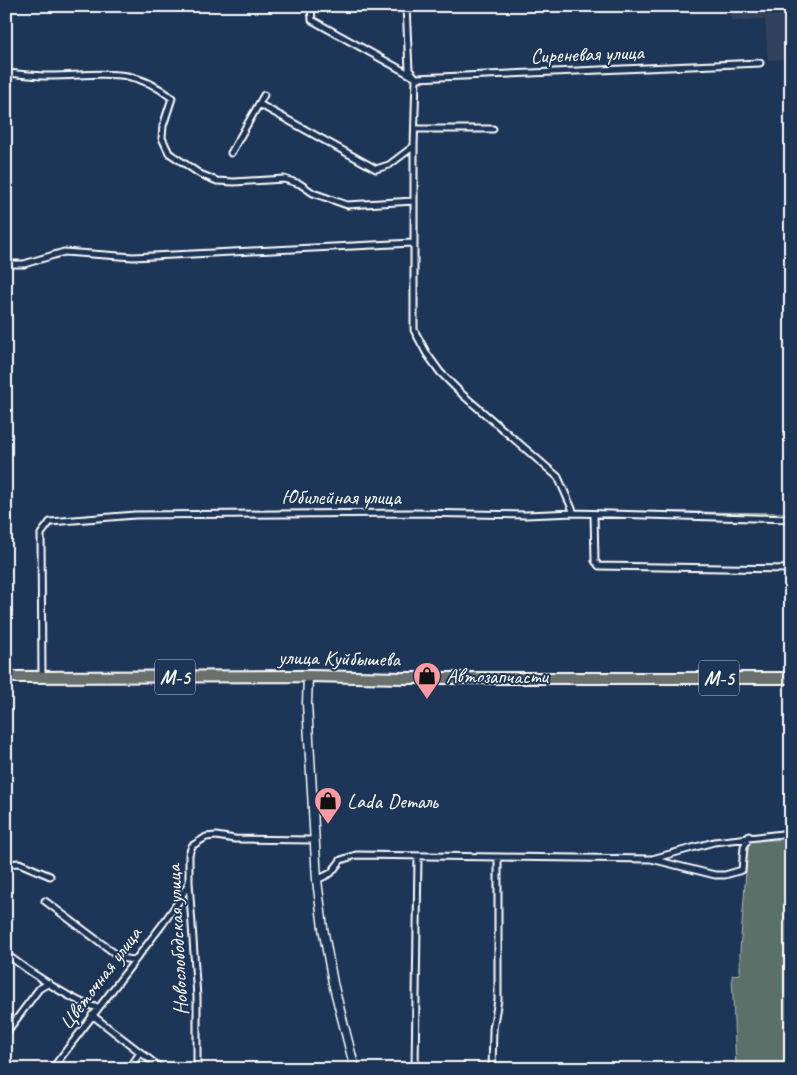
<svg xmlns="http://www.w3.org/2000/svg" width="797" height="1075" viewBox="0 0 797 1075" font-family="Caveat,sans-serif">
	<rect width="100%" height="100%" fill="#1d3557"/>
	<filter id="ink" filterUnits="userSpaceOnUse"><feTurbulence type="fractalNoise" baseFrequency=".02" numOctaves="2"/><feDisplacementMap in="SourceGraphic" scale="10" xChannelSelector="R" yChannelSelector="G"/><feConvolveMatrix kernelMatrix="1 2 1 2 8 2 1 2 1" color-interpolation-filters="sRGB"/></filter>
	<g filter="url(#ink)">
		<!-- built -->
		<path fill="#30425c" d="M730 6H791V59L768 60 765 19 731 21Z"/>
		<!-- green -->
		<path fill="#5b6f6b" stroke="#adb7b5" d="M593 511 791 513V518L590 512Z
			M791 839V1069H736L732 975 740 974V951L748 845 753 841Z"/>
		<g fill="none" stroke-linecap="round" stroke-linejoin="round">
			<defs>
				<path id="street" d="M311 6 312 20 416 78 414 146V330L427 354 440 372 463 395 558 477 574 513
					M406 6 409 70 416 78 760 63
					M6 73C20 74 35 76 49 76 97 76 131 64 172 98L163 126 162 138 169 153 200 174 217 181 234 182 284 179 300 184 313 193 347 205 414 201
					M259 104 376 169 389 165 414 146
					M416 129H493
					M231 153 264 95
					M6 264H24L64 252 133 257 413 243
					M594 514 595 561 599 566 791 569
					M42 678 41 534 50 522 135 515 412 513 526 515 574 513 791 519
					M652 859 714 842 791 833
					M6 864 19 863 50 876
					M317 880 331 873 341 860 356 855 651 859 715 875H725L742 870 744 847 749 836
					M45 901 121 958 133 960
					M6 954C23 967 79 1007 98 1007
					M92 1015 162 1069
					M6 1033 39 989 49 983
					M52 1069 162 925 181 898 189 882
					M129 1069 140 1053
					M197 1069V997L189 882V854L192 846 206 837 216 836 235 839 315 840
					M415 1069 418 856
					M492 1069 493 1029 498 1000V858"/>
				<path id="secondary" d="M308 676 307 704 317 880 323 928 333 983 355 1069"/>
				<path id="highway" d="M6 677 308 676 404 678H791"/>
			</defs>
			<!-- street casing -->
			<use href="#street" stroke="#fff" stroke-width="9"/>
			<!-- secondary casing -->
			<use href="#secondary" stroke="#fff" stroke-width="11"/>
			<!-- highway casing -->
			<use href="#highway" stroke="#fff" stroke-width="14"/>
			<!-- street -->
			<use href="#street" stroke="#1d3557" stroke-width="5"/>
			<!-- secondary -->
			<use href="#secondary" stroke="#1d3557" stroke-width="8"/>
			<!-- highway -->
			<use href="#highway" stroke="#6b706d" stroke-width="10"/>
		</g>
	</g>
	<!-- icons -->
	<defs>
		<symbol id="shop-pin" viewBox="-11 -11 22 30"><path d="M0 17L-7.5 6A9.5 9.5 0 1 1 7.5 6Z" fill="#ff9aa2" stroke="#1d3557"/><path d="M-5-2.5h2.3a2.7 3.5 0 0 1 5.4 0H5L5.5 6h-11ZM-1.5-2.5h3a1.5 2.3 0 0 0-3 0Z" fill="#111"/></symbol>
	</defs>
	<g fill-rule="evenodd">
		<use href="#shop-pin" x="411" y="660" width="32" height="43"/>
		<use href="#shop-pin" x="312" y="785" width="32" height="43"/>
	</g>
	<g text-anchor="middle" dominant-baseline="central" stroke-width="4" stroke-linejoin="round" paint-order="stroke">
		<!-- shield labels -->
		<g fill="#1d3557" stroke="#bbc2cd" stroke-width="1">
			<rect x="155" y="659.5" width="40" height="35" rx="4"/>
			<rect x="699" y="660.5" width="40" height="35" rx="4"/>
		</g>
		<g font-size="20" font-weight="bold" fill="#fff">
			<text x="175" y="677">М-5</text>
			<text x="719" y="678">М-5</text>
		</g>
		<!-- street labels -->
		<g font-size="21" fill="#fff" stroke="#1d3557">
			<text transform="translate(587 54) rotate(-2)">Сиреневая улица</text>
			<text x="341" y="497">Юбилейная улица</text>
			<text transform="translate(339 658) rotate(1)">улица Куйбышева</text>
			<text transform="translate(177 940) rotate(-93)">Новослободская улица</text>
			<text transform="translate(100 978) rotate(-53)">Цветочная улица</text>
		</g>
		<!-- poi labels -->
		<g font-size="21" fill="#fff" stroke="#1d3557" text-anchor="start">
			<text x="446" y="676">Автозапчасти</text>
			<text x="347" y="801">Lada Dеталь</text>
		</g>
	</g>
	<!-- margin -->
	<rect width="797" height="1075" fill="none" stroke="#1d3557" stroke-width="25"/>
	<rect x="12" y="12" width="772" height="1050" fill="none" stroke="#fff" stroke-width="2" filter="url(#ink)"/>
</svg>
